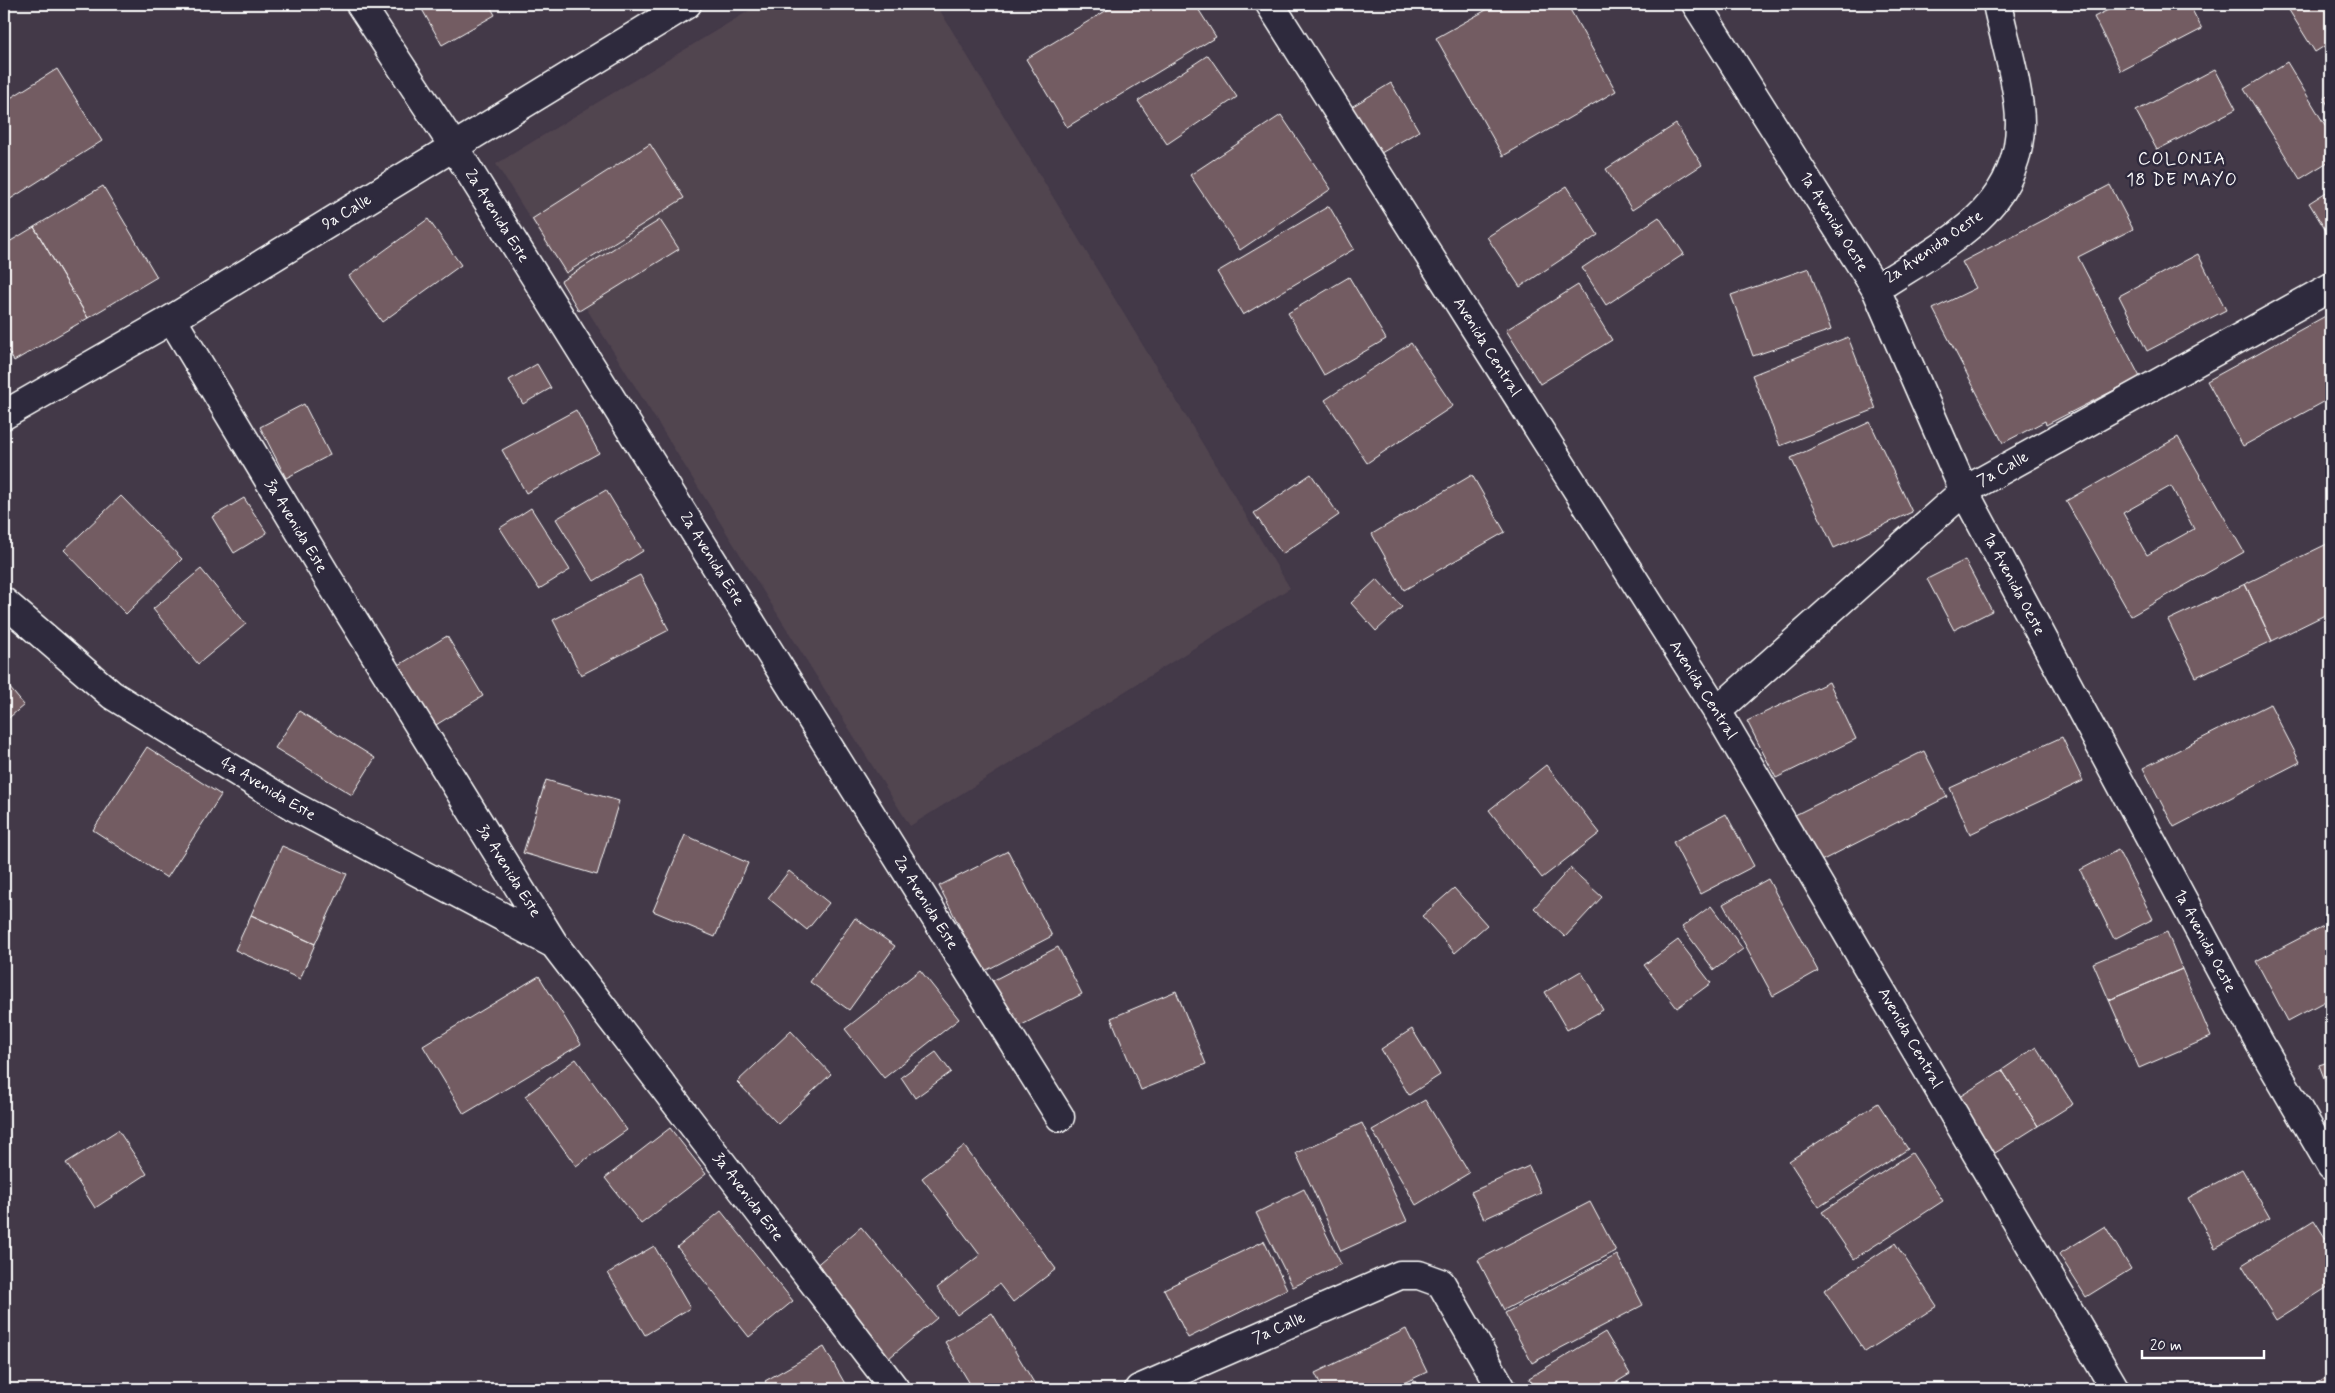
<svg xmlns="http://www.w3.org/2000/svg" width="2335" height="1393" viewBox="0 0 2335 1393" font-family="Mynerve,sans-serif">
	<rect width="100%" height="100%" fill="#433948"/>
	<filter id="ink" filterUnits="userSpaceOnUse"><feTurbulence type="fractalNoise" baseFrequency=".02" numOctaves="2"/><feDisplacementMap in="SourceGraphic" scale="10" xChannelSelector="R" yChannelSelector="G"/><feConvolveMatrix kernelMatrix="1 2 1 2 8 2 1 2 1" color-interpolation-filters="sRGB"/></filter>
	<g filter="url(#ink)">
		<!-- built -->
		<path fill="#514450" d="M760 4H936L1290 588 910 826 496 164Z"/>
		<!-- building -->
		<path fill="#735c62" stroke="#fff" fill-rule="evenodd" d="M419 4H489L495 15 442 45Z
			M1117 4H1195L1216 37 1067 127 1026 59Z
			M1497 4H1567L1616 91 1503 156 1436 38Z
			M2120 4H2189L2202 29 2121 71 2094 17Z
			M2292 4H2331V42L2315 52 2287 7Z
			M1208 55 1237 97 1167 144 1138 101Z
			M2287 62 2331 135V160L2300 179 2244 89Z
			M57 69 102 141 4 203V102Z
			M2215 69 2236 109 2157 150 2136 111Z
			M1391 83 1419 131 1376 156 1348 109Z
			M2331 94V111L2324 98Z
			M1281 115 1331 189 1240 250 1190 175Z
			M1676 124 1702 165 1632 210 1606 169Z
			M650 144 684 198 566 273 532 219Z
			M2110 185 2133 229 2078 257 2140 377 2046 425 2045 421 2003 443 1933 309 1976 288 1962 262Z
			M103 186 157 277 88 318 34 227Z
			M1567 186 1598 235 1520 287 1487 237Z
			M2331 189V239L2309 203Z
			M1329 206 1354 249 1243 315 1217 272Z
			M1659 217 1684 254 1606 305 1582 268Z
			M428 219 461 265 382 322 349 276Z
			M660 220 679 249 579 311 561 281Z
			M34 227 88 318 14 361 4 344V245Z
			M2198 254 2226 310 2147 351 2119 296Z
			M1809 268 1831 330 1753 356 1731 295Z
			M1349 277 1386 339 1324 375 1288 313Z
			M1578 285 1612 340 1540 384 1506 330Z
			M2331 313V398L2243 446 2207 381Z
			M1848 337 1876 409 1780 446 1752 375Z
			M1411 343 1453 406 1367 463 1325 400Z
			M537 364 551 388 523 404 509 380Z
			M304 404 330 455 286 478 260 427Z
			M576 410 599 453 526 493 502 450Z
			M1870 422 1912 512 1834 548 1791 458Z
			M2178 437 2244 552 2131 616 2066 501ZM2171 486 2194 529 2147 555 2123 513Z
			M1311 474 1339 515 1282 554 1254 513Z
			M1472 475 1505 532 1404 590 1372 534Z
			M606 490 643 551 594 581 556 519Z
			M121 496 182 559 126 614 64 550Z
			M244 498 267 533 234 553 212 517Z
			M531 508 570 570 539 589 500 528Z
			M2331 542V612L2272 641 2245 584Z
			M1965 560 1992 611 1954 630 1927 579Z
			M201 569 246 624 198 664 153 609Z
			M640 575 669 630 581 675 553 620Z
			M1377 579 1402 607 1376 631 1351 603Z
			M2245 584 2272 641 2196 677 2168 620Z
			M447 636 483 696 431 728 394 668Z
			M4 681 24 705 4 722Z
			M1829 682 1856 739 1776 778 1747 721Z
			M2270 704 2300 762 2174 827 2143 768Z
			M299 711 375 758 352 795 275 748Z
			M2062 737 2083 781 1970 834 1950 788Z
			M147 747 221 795 167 878 93 830Z
			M1924 751 1947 797 1817 863 1793 816Z
			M1546 765 1600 833 1542 878 1489 810Z
			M546 780 619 801 597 875 523 853Z
			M1726 814 1754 866 1700 894 1673 842Z
			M685 835 748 863 715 937 653 911Z
			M282 846 347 874 315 944 251 915Z
			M2118 850 2153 919 2114 939 2080 870Z
			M1008 851 1052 936 983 972 939 886Z
			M1570 868 1602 897 1565 937 1534 908Z
			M789 871 829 903 807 930 768 898Z
			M1768 879 1818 971 1773 996 1723 904Z
			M1454 888 1487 925 1455 953 1422 916Z
			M1711 906 1743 949 1714 970 1682 927Z
			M251 915 315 944 300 979 235 950Z
			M855 918 895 946 849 1010 810 982Z
			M2331 922V998L2288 1021 2256 961Z
			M2167 932 2182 969 2109 1000 2093 963Z
			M1678 940 1711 983 1677 1008 1644 965Z
			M1058 947 1082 994 1012 1030 988 983Z
			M2182 969 2211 1037 2139 1068 2109 1000Z
			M920 970 959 1019 884 1078 845 1029Z
			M1581 971 1603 1010 1567 1030 1545 992Z
			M539 976 581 1044 464 1114 423 1046Z
			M1176 991 1206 1064 1141 1090 1111 1018Z
			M1412 1029 1440 1075 1409 1095 1381 1049Z
			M791 1031 831 1074 778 1124 737 1082Z
			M2036 1047 2073 1104 2038 1126 2002 1070Z
			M936 1052 951 1072 915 1098 901 1077Z
			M576 1059 627 1130 576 1166 525 1096Z
			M2331 1061V1090L2329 1091 2319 1065Z
			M2002 1070 2038 1126 1992 1155 1956 1099Z
			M1425 1100 1469 1173 1416 1205 1372 1130Z
			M1878 1103 1908 1149 1819 1207 1789 1161Z
			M1362 1123 1407 1221 1341 1251 1296 1153Z
			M670 1128 706 1174 641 1224 605 1178Z
			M118 1130 147 1174 95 1208 66 1163Z
			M964 1146 1056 1269 1013 1302 999 1284 957 1315 937 1288 980 1255 922 1178Z
			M1912 1153 1943 1201 1854 1259 1822 1212Z
			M1529 1166 1541 1193 1484 1219 1471 1192Z
			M2242 1169 2270 1218 2215 1248 2188 1198Z
			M1304 1189 1341 1264 1293 1287 1256 1213Z
			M1590 1202 1616 1251 1504 1310 1478 1260Z
			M721 1211 793 1301 749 1337 677 1247Z
			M2314 1220 2331 1247V1285L2276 1320 2242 1265Z
			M2105 1226 2131 1269 2086 1297 2059 1254Z
			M861 1227 937 1318 889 1358 813 1268Z
			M1264 1241 1287 1289 1188 1338 1164 1289Z
			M1895 1243 1937 1306 1865 1352 1824 1290Z
			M654 1246 690 1308 645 1335 608 1273Z
			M1617 1255 1643 1305 1532 1363 1505 1313Z
			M992 1313 1036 1386 1031 1389H973L945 1342Z
			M1406 1329 1427 1372 1391 1389H1323L1315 1373Z
			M1605 1332 1630 1374 1605 1389H1536L1529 1378Z
			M824 1347 848 1389H770L765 1381Z
			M2331 1374V1389H2308Z
			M1415 1381 1419 1389H1396Z"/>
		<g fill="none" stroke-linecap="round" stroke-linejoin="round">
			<defs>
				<path id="minor" d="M360 4 454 147 1060 1117
					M1270 4 1717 711 2115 1389
					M1696 4 1876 289
					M172 319 329 580 554 944 895 1389
					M4 415 172 319 687 4
					M4 602 112 695 293 806 552 943
					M1717 711 1964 491 2331 287
					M1139 1389 1400 1275H1419L1441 1283 1502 1389"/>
				<path id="tertiary" d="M1997 4C2004 38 2020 89 2020 123 2020 213 1940 246 1876 289L1964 491 2259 1042 2331 1166"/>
			</defs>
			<!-- minor casing -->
			<use href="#minor" stroke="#fff" stroke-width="31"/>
			<!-- tertiary casing -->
			<use href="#tertiary" stroke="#fff" stroke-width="31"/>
			<!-- minor -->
			<use href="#minor" stroke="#2f2a3d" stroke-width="28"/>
			<!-- tertiary -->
			<use href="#tertiary" stroke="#2f2a3d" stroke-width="28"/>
		</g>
	</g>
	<g text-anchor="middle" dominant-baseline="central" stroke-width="5" stroke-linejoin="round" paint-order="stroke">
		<!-- street labels -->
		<g font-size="16" fill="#fff" stroke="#2f2a3d">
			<text transform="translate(347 212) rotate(-31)">9a Calle</text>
			<text transform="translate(497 216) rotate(58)">2a Avenida Este</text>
			<text transform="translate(1834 222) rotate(58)">1a Avenida Oeste</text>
			<text transform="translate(1934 247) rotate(-35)">2a Avenida Oeste</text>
			<text transform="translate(1487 347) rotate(58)">Avenida Central</text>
			<text transform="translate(2003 469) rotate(-29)">7a Calle</text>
			<text transform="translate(296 526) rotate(59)">3a Avenida Este</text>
			<text transform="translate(712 559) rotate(58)">2a Avenida Este</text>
			<text transform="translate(2014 584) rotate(62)">1a Avenida Oeste</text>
			<text transform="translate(1703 690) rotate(58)">Avenida Central</text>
			<text transform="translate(268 789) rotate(31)">4a Avenida Este</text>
			<text transform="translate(509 871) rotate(58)">3a Avenida Este</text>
			<text transform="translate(926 903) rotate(58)">2a Avenida Este</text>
			<text transform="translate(2205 941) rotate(62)">1a Avenida Oeste</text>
			<text transform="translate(1910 1038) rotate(60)">Avenida Central</text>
			<text transform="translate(748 1197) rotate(53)">3a Avenida Este</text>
			<text transform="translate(1279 1328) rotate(-24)">7a Calle</text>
		</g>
		<!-- neighbourhood labels -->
		<g font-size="18" letter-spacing="1" fill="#fff" stroke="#2f2a3d">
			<text x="2182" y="159">COLONIA<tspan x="2182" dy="21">18 DE MAYO</tspan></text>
		</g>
	</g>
	<!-- margin -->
	<rect width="2335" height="1393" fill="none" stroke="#2f2a3d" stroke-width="20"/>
	<rect x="10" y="10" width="2315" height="1373" fill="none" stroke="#fff" stroke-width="2" filter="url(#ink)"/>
	<!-- scale -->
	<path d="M2142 1350v8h122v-8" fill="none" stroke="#ffffff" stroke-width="2.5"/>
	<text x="2150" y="1350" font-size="15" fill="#ffffff" stroke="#2f2a3d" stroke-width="4" paint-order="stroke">20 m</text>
</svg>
